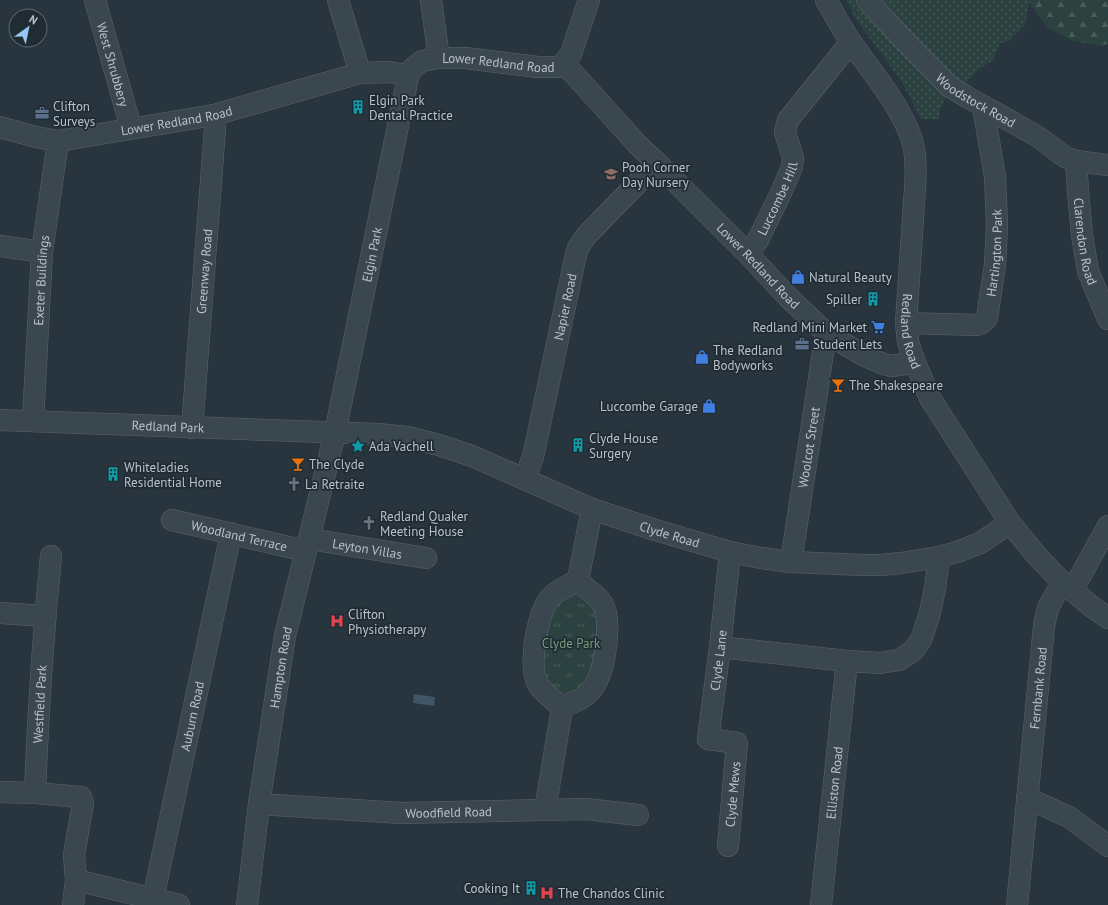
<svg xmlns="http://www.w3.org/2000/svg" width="1108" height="905" viewBox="0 0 1108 905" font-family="'PT Sans',sans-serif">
	<defs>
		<pattern id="grass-dots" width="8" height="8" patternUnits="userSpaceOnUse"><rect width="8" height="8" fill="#2b4240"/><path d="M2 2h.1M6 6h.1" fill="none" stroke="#485c5a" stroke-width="1.8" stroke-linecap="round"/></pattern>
		<pattern id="forest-firs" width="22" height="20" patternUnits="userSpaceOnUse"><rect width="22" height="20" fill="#2b4240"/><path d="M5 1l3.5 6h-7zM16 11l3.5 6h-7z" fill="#485c5a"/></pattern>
		<pattern id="park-tufts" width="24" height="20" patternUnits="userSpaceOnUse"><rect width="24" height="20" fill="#2b4240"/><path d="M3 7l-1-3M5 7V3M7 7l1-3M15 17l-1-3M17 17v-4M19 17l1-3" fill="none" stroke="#485c5a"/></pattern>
	</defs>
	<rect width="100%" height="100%" fill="#28353f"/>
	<!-- grass -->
	<path fill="url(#grass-dots)" d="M846 0H859L947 94 940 110 939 119H921L902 82 857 21Z
		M873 0H1028L1029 3 1025 25 1009 41 1000 43 993 60 978 70 961 88Z"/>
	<!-- forest -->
	<path fill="url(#forest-firs)" d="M1028 0H1108V44L1099 46 1070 40 1047 27 1029 3Z"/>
	<!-- park -->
	<path fill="url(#park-tufts)" d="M573 593 579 594 600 615 590 680 570 693H562L555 690 548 685 541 662 553 605Z"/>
	<!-- water -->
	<path fill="#3f5666" d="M414 694 435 697 434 706 413 703Z"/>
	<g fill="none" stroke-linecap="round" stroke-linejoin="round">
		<defs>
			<g id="minor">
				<path id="s1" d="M95 0 131 128"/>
				<path d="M338 0 360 73"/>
				<path d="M431 0 439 58"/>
				<path id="s2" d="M826 0C834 14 842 29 851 42 872 73 906 111 914 148 916 161 916 175 915 188L906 323 908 342 914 360 930 398 1010 523 1037 556 1062 582 1091 606 1108 618"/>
				<path id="s3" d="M867 0 899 35 949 86 967 97 1037 136 1065 157 1076 161 1108 165"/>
				<path id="s4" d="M564 63 637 144 657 163 748 254 788 297 826 333 863 355 881 363 891 366 905 364 914 360"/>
				<path id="s5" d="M0 127 36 137 58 141 214 115 360 73 389 72 400 74 408 77"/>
				<path id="s6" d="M1076 161 1078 191 1082 235 1088 271 1108 319"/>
				<path d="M0 246 42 252"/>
				<path id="s7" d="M748 254 758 240 780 195 792 167 793 158 785 132 788 120 851 42"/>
				<path id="s8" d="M906 323 976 325 982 323 987 318 995 265 997 225 995 177 983 106"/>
				<path id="s9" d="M0 420 378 434 407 437 439 445 472 456 592 509 652 529 730 552 761 558 791 562 863 565H881L901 563 939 557 960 551 980 543 1010 523"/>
				<path id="s10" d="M33 421 42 252 58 141"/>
				<path id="s11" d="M192 428 215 129 214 115"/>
				<path id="s12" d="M525 478 533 457 575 259 578 248 586 236 657 163"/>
				<path id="s13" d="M172 520 306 551"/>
				<path id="s14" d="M309 539 426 558"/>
				<path id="s15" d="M791 562 826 333"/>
				<path d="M1072 591 1108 526"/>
				<path d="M0 613 45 616"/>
				<path d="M720 647 847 661 880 663 899 660 913 651 921 640 929 616 935 589 939 557"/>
				<path d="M562 708C555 700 544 694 538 684 528 665 537 615 550 598 557 589 569 586 578 580L592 509"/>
				<path d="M0 792 35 793 81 797 83 803 74 855 76 880 73 905"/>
				<path id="s16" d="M35 793C38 714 43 635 51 556"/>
				<path d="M1027 798 1069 817 1108 846"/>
				<path id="s17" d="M259 804 402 813 586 809 638 815"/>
				<path d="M545 810 562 708C571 702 581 701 588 693 590 691 593 689 594 686 605 670 613 620 602 603 596 594 585 589 578 580"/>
				<path id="s18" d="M728 846 737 743 708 739 720 647 730 552"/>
				<path d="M76 880 179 905"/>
				<path id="s19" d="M153 899 231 533"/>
				<path id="s20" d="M247 905 259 804 285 636 335 433 408 77 411 70 422 61 439 58H465L538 67H558L564 63 571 54 589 0"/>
				<path id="s21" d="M821 905 847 661"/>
				<path id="s22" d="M1017 905 1044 626 1048 608 1062 582"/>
			</g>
		</defs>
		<!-- minor casing -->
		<use href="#minor" stroke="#59646c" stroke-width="22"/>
		<!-- minor -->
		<use href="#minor" stroke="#3b474f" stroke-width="21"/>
	</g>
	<!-- icons -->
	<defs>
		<symbol id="building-bare" viewBox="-9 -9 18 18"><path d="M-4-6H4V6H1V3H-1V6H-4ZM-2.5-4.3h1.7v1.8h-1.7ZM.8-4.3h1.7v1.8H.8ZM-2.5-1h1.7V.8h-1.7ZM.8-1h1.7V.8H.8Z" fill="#0f9aa8" stroke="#202c34" stroke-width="2.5" paint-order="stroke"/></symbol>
		<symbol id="office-bare" viewBox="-9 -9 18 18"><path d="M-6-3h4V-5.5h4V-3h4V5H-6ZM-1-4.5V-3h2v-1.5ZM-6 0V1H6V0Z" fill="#5c6f8a" stroke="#202c34" stroke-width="2.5" paint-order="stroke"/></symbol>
		<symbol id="school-bare" viewBox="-9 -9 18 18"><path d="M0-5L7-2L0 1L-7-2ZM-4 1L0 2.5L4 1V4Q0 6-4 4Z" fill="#8d6e63" stroke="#202c34" stroke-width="2.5" paint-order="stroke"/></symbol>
		<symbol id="shop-bare" viewBox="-9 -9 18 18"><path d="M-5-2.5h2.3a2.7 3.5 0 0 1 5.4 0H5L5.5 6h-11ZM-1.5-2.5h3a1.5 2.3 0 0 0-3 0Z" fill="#3f7fe0" stroke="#202c34" stroke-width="2.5" paint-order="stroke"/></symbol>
		<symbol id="supermarket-bare" viewBox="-9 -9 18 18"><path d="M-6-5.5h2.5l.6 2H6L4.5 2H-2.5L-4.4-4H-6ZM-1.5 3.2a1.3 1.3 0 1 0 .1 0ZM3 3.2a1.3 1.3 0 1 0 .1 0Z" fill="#3f7fe0" stroke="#202c34" stroke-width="2.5" paint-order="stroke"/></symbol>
		<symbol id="bar-bare" viewBox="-9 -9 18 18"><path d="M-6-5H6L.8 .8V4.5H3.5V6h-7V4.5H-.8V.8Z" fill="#e8710a" stroke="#202c34" stroke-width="2.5" paint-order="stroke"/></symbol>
		<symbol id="sight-bare" viewBox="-9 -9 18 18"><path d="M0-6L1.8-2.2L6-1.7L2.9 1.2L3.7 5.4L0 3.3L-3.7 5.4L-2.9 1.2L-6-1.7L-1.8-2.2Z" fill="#0f9aa8" stroke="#202c34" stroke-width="2.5" paint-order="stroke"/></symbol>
		<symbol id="church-bare" viewBox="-9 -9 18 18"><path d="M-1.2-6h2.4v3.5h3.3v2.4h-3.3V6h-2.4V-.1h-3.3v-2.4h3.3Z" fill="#6b7280" stroke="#202c34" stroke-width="2.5" paint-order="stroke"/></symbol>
		<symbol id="hospital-bare" viewBox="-9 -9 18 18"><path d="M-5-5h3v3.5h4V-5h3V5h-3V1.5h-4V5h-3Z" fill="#e0444e" stroke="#202c34" stroke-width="2.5" paint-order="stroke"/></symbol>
	</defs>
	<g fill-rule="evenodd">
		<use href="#building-bare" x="348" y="97" width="20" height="20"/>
		<use href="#office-bare" x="32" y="103" width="20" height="20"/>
		<use href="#school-bare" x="601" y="164" width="20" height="20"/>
		<use href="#shop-bare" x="788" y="267" width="20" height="20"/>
		<use href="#building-bare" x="863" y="289" width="20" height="20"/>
		<use href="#supermarket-bare" x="868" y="317" width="20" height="20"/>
		<use href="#office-bare" x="792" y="334" width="20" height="20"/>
		<use href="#shop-bare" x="692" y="347" width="20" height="20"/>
		<use href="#bar-bare" x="828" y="375" width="20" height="20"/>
		<use href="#shop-bare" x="699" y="396" width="20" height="20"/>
		<use href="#building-bare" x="568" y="435" width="20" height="20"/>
		<use href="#sight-bare" x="348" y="436" width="20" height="20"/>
		<use href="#bar-bare" x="288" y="454" width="20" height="20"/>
		<use href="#building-bare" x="103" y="464" width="20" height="20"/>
		<use href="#church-bare" x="284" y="474" width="20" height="20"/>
		<use href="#church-bare" x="359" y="513" width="20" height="20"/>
		<use href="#hospital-bare" x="327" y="611" width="20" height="20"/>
		<use href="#building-bare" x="521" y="878" width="20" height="20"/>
		<use href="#hospital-bare" x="537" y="883" width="20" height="20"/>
	</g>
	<g text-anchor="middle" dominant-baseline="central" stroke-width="3.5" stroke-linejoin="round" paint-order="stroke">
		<!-- street labels -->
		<g font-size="13" fill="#b8c1c9" stroke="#202c34">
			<text stroke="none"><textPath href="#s20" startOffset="943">Lower Redland Road</textPath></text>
			<text stroke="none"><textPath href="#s1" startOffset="67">West Shrubbery</textPath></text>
			<text stroke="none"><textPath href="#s3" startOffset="149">Woodstock Road</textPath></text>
			<text stroke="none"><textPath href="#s5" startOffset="180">Lower Redland Road</textPath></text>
			<text stroke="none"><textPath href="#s7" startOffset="63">Luccombe Hill</textPath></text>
			<text stroke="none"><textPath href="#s6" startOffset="81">Clarendon Road</textPath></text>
			<text stroke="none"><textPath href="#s8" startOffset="149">Hartington Park</textPath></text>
			<text stroke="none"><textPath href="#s20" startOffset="663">Elgin Park</textPath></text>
			<text stroke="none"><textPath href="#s4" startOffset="281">Lower Redland Road</textPath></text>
			<text stroke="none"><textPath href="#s11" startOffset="157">Greenway Road</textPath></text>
			<text stroke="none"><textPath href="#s10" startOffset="141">Exeter Buildings</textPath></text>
			<text stroke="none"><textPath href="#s12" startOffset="176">Napier Road</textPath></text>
			<text stroke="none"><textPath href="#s2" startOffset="357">Redland Road</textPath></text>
			<text stroke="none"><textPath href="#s9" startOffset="168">Redland Park</textPath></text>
			<text stroke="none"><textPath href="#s15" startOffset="116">Woolcot Street</textPath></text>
			<text stroke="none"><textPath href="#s9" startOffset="688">Clyde Road</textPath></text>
			<text stroke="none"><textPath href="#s13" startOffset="69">Woodland Terrace</textPath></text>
			<text stroke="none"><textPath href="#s14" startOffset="59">Leyton Villas</textPath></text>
			<text stroke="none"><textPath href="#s18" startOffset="212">Clyde Lane</textPath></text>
			<text stroke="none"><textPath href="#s20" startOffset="240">Hampton Road</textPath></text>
			<text stroke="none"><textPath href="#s22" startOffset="218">Fernbank Road</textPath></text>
			<text stroke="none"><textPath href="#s16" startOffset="89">Westfield Park</textPath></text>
			<text stroke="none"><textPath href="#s19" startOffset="187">Auburn Road</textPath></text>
			<text stroke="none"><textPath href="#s21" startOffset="123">Elliston Road</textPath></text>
			<text stroke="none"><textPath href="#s18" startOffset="52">Clyde Mews</textPath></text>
			<text stroke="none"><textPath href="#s17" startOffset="190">Woodfield Road</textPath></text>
		</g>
		<!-- poi labels -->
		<g font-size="13" fill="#b8c1c9" stroke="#202c34" text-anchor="start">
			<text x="369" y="100">Elgin Park<tspan x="369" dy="15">Dental Practice</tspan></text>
			<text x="53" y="106">Clifton<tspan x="53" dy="15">Surveys</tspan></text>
			<text x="622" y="167">Pooh Corner<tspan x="622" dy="15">Day Nursery</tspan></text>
			<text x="809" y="277">Natural Beauty</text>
			<text x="862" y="299" text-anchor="end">Spiller</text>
			<text x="867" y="327" text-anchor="end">Redland Mini Market</text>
			<text x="813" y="344">Student Lets</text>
			<text x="713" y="350">The Redland<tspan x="713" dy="15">Bodyworks</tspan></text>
			<text x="849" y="385">The Shakespeare</text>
			<text x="698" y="406" text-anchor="end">Luccombe Garage</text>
			<text x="589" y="438">Clyde House<tspan x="589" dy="15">Surgery</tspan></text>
			<text x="369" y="446">Ada Vachell</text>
			<text x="309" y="464">The Clyde</text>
			<text x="124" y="467">Whiteladies<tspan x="124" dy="15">Residential Home</tspan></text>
			<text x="305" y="484">La Retraite</text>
			<text x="380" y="516">Redland Quaker<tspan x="380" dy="15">Meeting House</tspan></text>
			<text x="348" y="614">Clifton<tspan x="348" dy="15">Physiotherapy</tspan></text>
			<text x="520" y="888" text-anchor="end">Cooking It</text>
			<text x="558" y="893">The Chandos Clinic</text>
		</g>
		<!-- park labels -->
		<g font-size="13" fill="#789d7b" stroke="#202c34">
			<text x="571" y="643">Clyde Park</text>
		</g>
	</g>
	<!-- north arrow -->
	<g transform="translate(28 28) rotate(33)"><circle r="19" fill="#202c34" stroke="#5d6870"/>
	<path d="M0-3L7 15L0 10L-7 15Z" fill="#96c7f0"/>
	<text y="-6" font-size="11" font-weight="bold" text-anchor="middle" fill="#b8c1c9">N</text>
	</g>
</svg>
